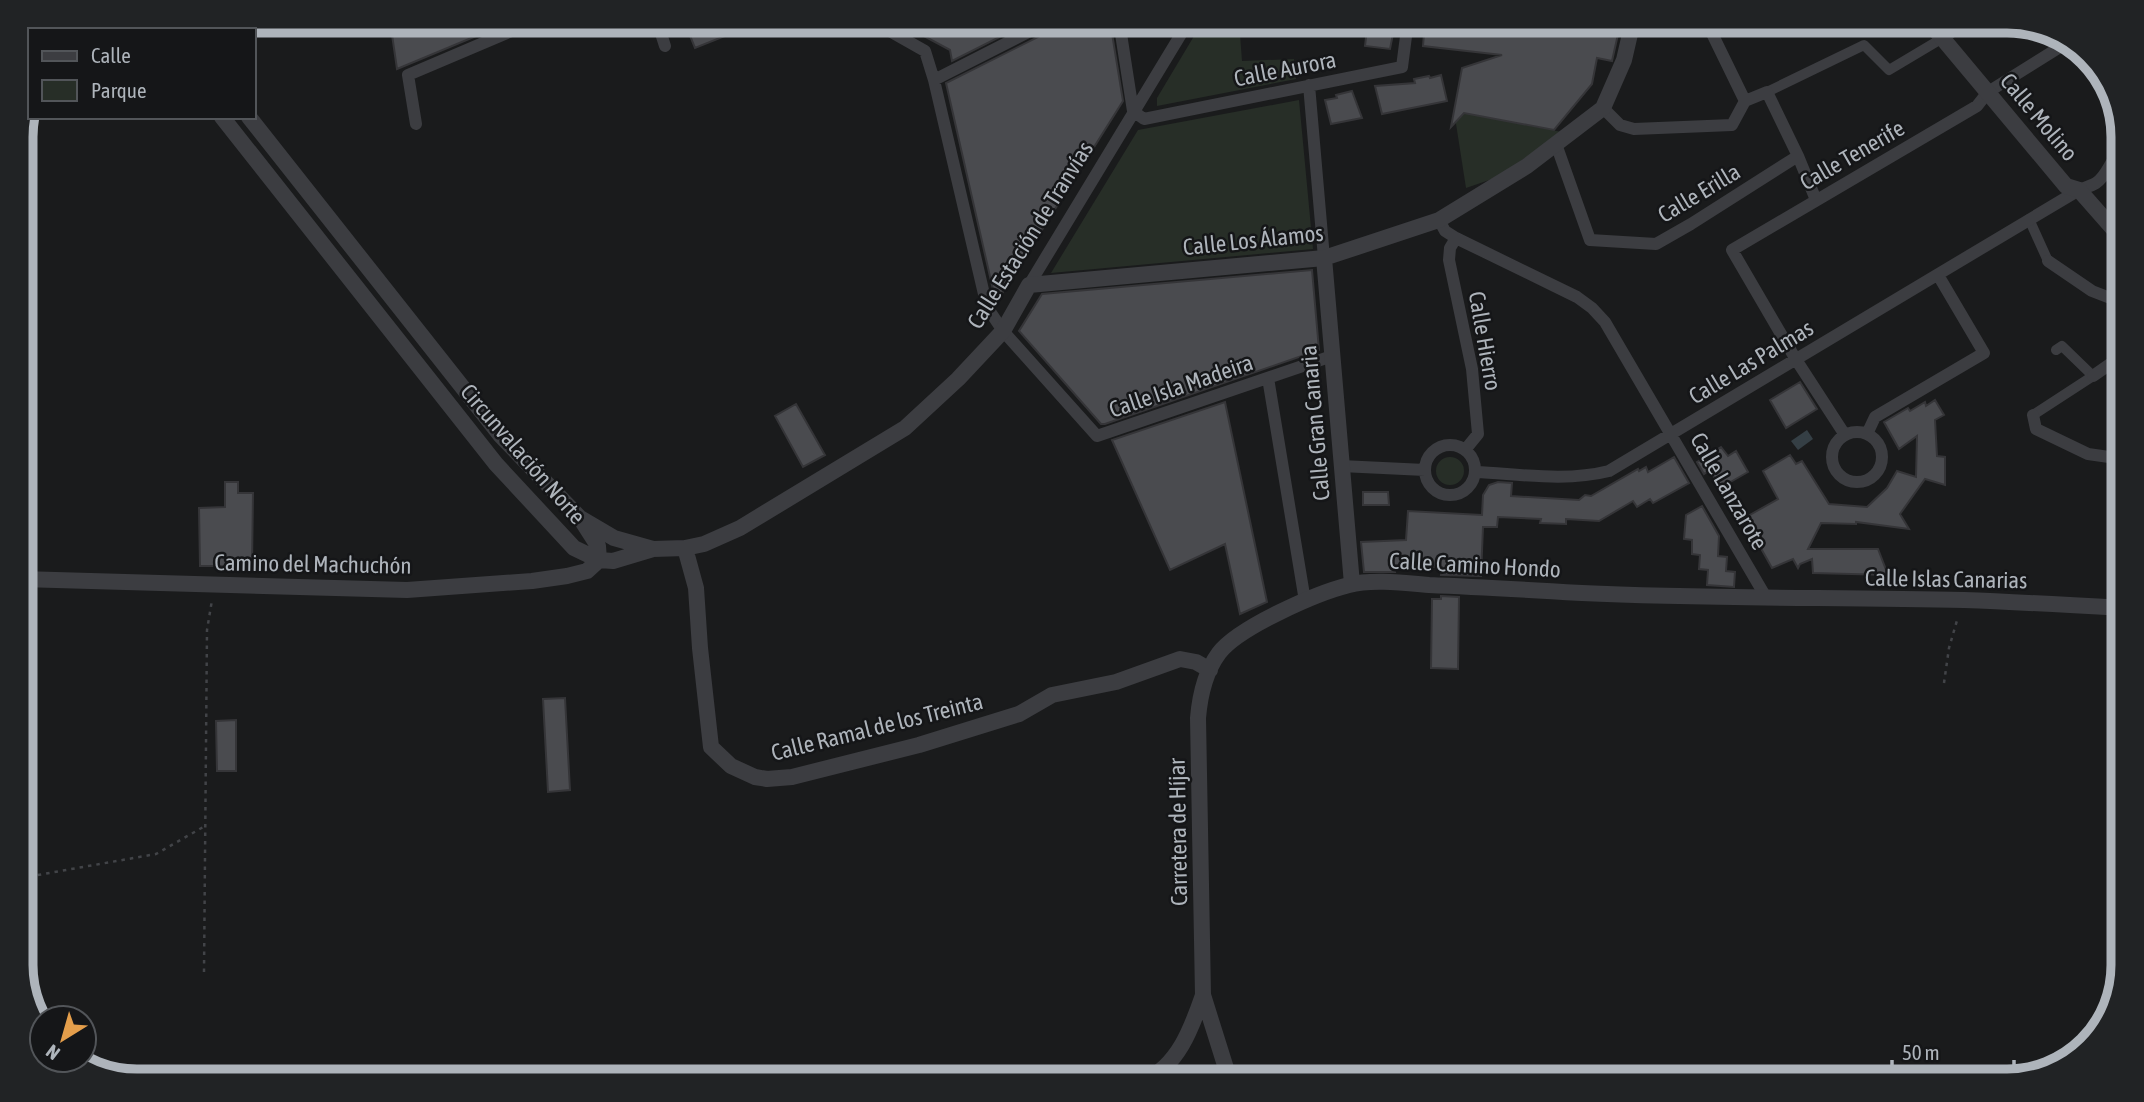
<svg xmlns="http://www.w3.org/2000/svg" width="2144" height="1102" viewBox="0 0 2144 1102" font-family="'Asap Condensed',sans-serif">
	<rect width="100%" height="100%" fill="#1a1b1c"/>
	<!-- green -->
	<path fill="#272e27" d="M1203 21H1239L1242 61 1294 59 1296 79 1157 106V98Z
		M1299 100 1313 249 1051 273 1138 130Z
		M1454 111 1460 117 1464 113 1562 132 1498 177 1466 188Z
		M1436 471a14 14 0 1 1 28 0a14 14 0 1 1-28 0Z"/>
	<!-- water -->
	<path fill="#353f45" d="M1807 430 1813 439 1798 450 1791 441Z"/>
	<!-- building -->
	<path fill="#4a4b4f" stroke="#353538" stroke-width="2" d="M390 21H512L397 69Z
		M684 21H730L735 32 695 48Z
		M896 21H1031L952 61 950 50Z
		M1059 21H1110L1123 101 996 303 946 83 1054 29Z
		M1368 21H1393L1395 24 1390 49 1365 46Z
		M1425 21H1621L1612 61 1597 58 1592 84 1554 130 1464 113 1451 127 1462 68 1502 55 1423 46Z
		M1441 75 1447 101 1382 114 1375 86 1415 83 1414 79 1429 76 1430 78Z
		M1352 91 1362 118 1331 124 1325 100 1337 98 1336 95Z
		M1312 270 1319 350 1105 424H1101L1019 331 1042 294Z
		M1800 382 1817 409 1786 428 1770 400Z
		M1935 400 1944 415 1935 420 1937 456 1945 457V485L1925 479 1900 514 1909 529 1856 522V524L1821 523 1808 549H1878L1888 575 1813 573 1812 559 1800 564 1798 568 1793 559 1772 568 1749 527 1753 524 1748 516 1778 499 1763 471 1790 455 1796 464 1802 461 1829 504 1867 507 1887 488 1897 471 1916 477 1917 436 1899 449 1884 422 1908 408 1910 411 1925 402 1926 406Z
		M1225 402 1267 602 1240 614 1225 544 1170 570 1112 440Z
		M796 404 825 455 803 467 775 416Z
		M1721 447 1728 456 1736 451 1748 472 1720 488 1710 470 1704 474 1697 462Z
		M1674 457 1689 483 1653 503 1650 499 1637 507 1633 501 1599 521 1566 519V524L1540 523 1541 519 1498 517 1497 527H1483L1481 576 1441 575 1442 567 1394 565 1395 572H1364L1361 542 1406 540 1408 511 1482 515 1483 495 1489 485 1498 482 1512 483 1511 496 1579 500 1585 495 1591 496 1638 469 1639 471 1646 467 1648 472Z
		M225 482H238V493H253L252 566H200L199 508 225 507Z
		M1363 492H1388L1389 505H1363Z
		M1702 506 1719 536 1718 556 1727 557 1726 571 1735 572 1734 587 1707 585 1708 570 1699 569 1700 555 1692 554V540L1684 539 1686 515Z
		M1441 596 1459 597 1458 669 1431 668 1432 599H1441Z
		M565 698 570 790 548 792 543 699Z
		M236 720V771H217L216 721Z"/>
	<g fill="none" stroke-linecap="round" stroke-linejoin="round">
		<!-- path -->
		<path stroke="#424448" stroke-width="2.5" stroke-dasharray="3.5 5" stroke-linecap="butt" d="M1944 683 1949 648 1958 617
			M21 878 156 854 205 826
			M204 972 207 630 212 600"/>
		<!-- pedestrian -->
		<path stroke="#3c3d41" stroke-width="10" d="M1767 92 1864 45 1889 70 1941 39
			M2115 155 2123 172
			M2029 219 2048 261
			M2033 415 2093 376 2062 346 2056 350"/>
		<!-- minor -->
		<path stroke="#3c3d41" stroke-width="12" d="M657 21 665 46
			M872 21 925 51 934 80 987 307 1003 331 1097 436 1332 356
			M1119 21 1133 111 1144 119 1402 67 1408 21
			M1706 21 1745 101
			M1941 39 1968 21
			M934 80 1050 21
			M1309 85 1324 258
			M416 124 408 75 535 21
			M1556 144 1590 240 1656 244 1691 224 1798 156 1767 92 1745 101 1732 125 1634 129 1620 125 1603 108
			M1798 156 1816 200
			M1439 220 1445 231 1456 238 1577 297 1592 308 1605 322 1767 599
			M1456 238 1450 248 1449 260 1472 369 1478 434 1465 450
			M2048 261 2092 291 2123 303
			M1029 285 1189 21
			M2093 376 2123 355
			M1268 378 1305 601
			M2033 415 2036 429 2088 454 2123 459
			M1832 457a25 25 0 1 1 50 0a25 25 0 1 1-50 0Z
			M1867 434 1875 417 1984 353 1938 275
			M1845 435 1795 358 1732 250 1977 106 1988 92 2068 42
			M1425 470a25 25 0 1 1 50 0a25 25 0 1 1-50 0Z
			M1341 466 1425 470
			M1476 472C1519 474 1566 482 1609 471L2079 190C2084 188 2091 186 2096 183 2109 174 2110 158 2123 150"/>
		<!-- tertiary -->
		<path stroke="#3c3d41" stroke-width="16" d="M145 21 152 30
			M174 21 181 30
			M1928 21 2066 186 2079 190 2123 240
			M222 117 496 464 574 548 599 560 613 561 653 549
			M249 117 501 436 580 518 614 538 653 549 685 548 704 544 740 528 905 428 958 379 1003 331 1029 285 1324 258 1439 220 1527 166 1603 108 1624 60 1633 21
			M1324 258 1352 584
			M582 521 598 546 599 560
			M685 548 696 588 700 648 711 747 731 766 755 777 767 779 792 777 919 745 1019 714 1052 695 1116 682 1180 659 1196 662 1210 670
			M21 579 407 590 532 581 567 576 587 571 599 560
			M1143 1081C1178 1067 1192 1027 1203 995
			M1230 1081 1203 995 1198 718C1200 694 1205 672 1219 653 1239 627 1317 593 1349 585 1371 579 1405 583 1429 585 1480 587 1531 590 1582 593 1710 599 1837 597 1964 600 2017 602 2070 605 2123 608"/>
	</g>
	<g text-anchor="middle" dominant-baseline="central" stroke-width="5" stroke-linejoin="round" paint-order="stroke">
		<!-- street labels -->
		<g font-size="23" fill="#aeb4bb" stroke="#151618">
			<text transform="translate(1285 69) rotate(-11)">Calle Aurora</text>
			<text transform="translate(2039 117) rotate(50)">Calle Molino</text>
			<text transform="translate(1852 155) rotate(-30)">Calle Tenerife</text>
			<text transform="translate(1699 193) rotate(-31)">Calle Erilla</text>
			<text transform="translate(1030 235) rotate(-58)">Calle Estación de Tranvías</text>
			<text transform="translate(1253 240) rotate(-6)">Calle Los Álamos</text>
			<text transform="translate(1485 341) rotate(80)">Calle Hierro</text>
			<text transform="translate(1751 362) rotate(-31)">Calle Las Palmas</text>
			<text transform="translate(1181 386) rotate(-19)">Calle Isla Madeira</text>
			<text transform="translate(1315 423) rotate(-95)">Calle Gran Canaria</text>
			<text transform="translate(523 454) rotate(49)">Circunvalación Norte</text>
			<text transform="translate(1729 491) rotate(60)">Calle Lanzarote</text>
			<text transform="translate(313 564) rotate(1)">Camino del Machuchón</text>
			<text transform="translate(1475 565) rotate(3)">Calle Camino Hondo</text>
			<text transform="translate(1946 579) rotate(1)">Calle Islas Canarias</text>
			<text transform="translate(877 727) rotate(-14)">Calle Ramal de los Treinta</text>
			<text transform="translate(1178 832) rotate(-91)">Carretera de Híjar</text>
		</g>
	</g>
	<!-- crop -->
	<path d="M0 0H2144V1102H0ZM137 33H2007A104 104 0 0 1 2111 137V965A104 104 0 0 1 2007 1069H137A104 104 0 0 1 33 965V137A104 104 0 0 1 137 33Z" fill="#212325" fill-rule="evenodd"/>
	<path fill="none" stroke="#aeb4bb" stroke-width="9" d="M137 33H2007A104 104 0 0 1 2111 137V965A104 104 0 0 1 2007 1069H137A104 104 0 0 1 33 965V137A104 104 0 0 1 137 33Z"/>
	<!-- legend -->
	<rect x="28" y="28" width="228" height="91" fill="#151618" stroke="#525559" stroke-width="2"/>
	<rect x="42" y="51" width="35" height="10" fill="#3c3d41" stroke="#525559" stroke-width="2"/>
	<text x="91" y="63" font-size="21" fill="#aeb4bb">Calle</text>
	<rect x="42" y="80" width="35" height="21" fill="#272e27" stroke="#525559" stroke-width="2"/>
	<text x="91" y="98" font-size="21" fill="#aeb4bb">Parque</text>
	<!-- north arrow -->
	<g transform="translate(63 1039) rotate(217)"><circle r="33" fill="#151618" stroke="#525559" stroke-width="2"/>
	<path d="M0-5L12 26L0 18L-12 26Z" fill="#e49e4b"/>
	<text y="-10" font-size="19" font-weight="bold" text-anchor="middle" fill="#aeb4bb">N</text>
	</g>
	<!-- scale -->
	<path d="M1892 1060v10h122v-10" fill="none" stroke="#aeb4bb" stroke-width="3.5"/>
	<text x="1902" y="1060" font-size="21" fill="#aeb4bb" stroke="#151618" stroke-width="5" paint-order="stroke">50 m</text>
</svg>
